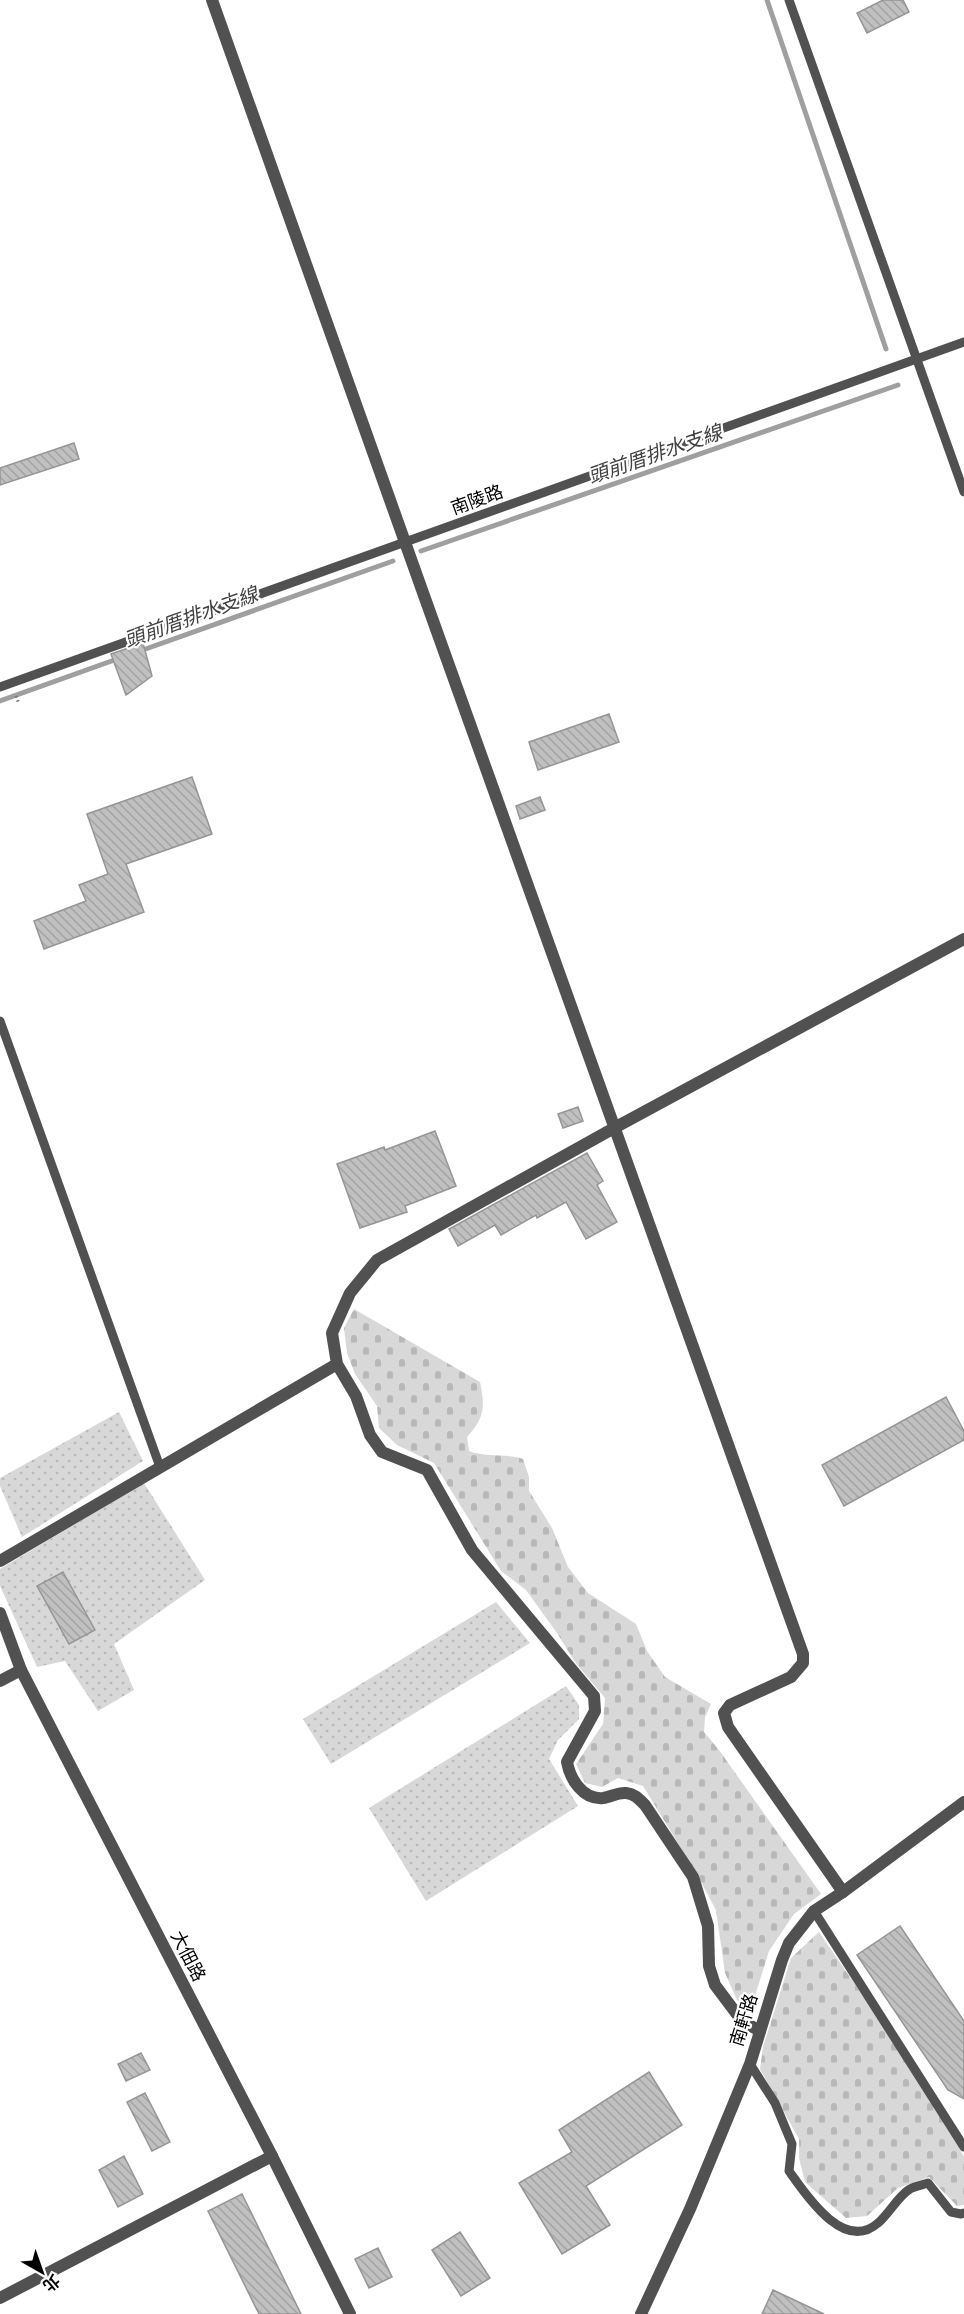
<svg xmlns="http://www.w3.org/2000/svg" width="964" height="2314" viewBox="0 0 964 2314" font-family="Arial,'Noto Sans TC',sans-serif">
	<defs>
		<pattern id="grass-dots" width="8" height="8" patternUnits="userSpaceOnUse" patternTransform="scale(1.5)"><rect width="8" height="8" fill="#d8d8d8"/><path d="M2 2h.1M6 6h.1" fill="none" stroke="#b8b8b8" stroke-width="1.8" stroke-linecap="round"/></pattern>
		<pattern id="cemetery-stones" width="16" height="16" patternUnits="userSpaceOnUse" patternTransform="scale(1.5)"><rect width="16" height="16" fill="#d8d8d8"/><path d="M2 7V4a2 2 0 0 1 4 0v3zM10 15v-3a2 2 0 0 1 4 0v3z" fill="#b8b8b8"/></pattern>
		<pattern id="building-back-hatch" width="6" height="6" patternUnits="userSpaceOnUse" patternTransform="scale(1.5)"><rect width="6" height="6" fill="#c0c0c0"/><path d="M-1 5l2 2M0 0l6 6M5-1l2 2" fill="none" stroke="#a3a3a3"/></pattern>
	</defs>
	<rect width="100%" height="100%" fill="#fff"/>
	<!-- grass -->
	<path fill="url(#grass-dots)" fill-rule="evenodd" d="M119 1412 143 1461 22 1537 0 1486V1478Z
		M144 1483 205 1580 114 1644 134 1690 98 1711 65 1661 37 1667 0 1586V1569ZM63 1572 94 1630 38 1586Z
		M496 1602 530 1643 331 1764 303 1719Z
		M566 1686 579 1705V1719L558 1740 549 1759 578 1806 426 1901 369 1808Z"/>
	<!-- cemetery -->
	<path fill="url(#cemetery-stones)" d="M354 1309 480 1382C485 1406 485 1418 467 1437L469 1451C487 1458 505 1453 523 1459L529 1477V1491L552 1528 568 1567 588 1593 636 1624 647 1651 665 1677 711 1704 705 1717 704 1732 719 1750 821 1894 794 1914 769 1951 750 2012 737 2000 725 1973 716 1910 695 1871 643 1786 618 1778 602 1787 585 1783 576 1764 603 1724 605 1698 575 1662 557 1633 526 1590 501 1571 434 1463 397 1445 379 1428 377 1406 355 1374 347 1353 344 1328Z
		M819 1932 939 2107 964 2157V2205L957 2206 929 2177 898 2188 867 2216 846 2218 805 2182 799 2158V2139L760 2069 763 2047 791 1958Z"/>
	<g fill="none" stroke-linecap="round" stroke-linejoin="round">
		<!-- stream -->
		<path stroke="#9f9f9f" stroke-width="5" d="M767 0 886 349
			M421 551 898 385
			M140 651 393 561
			M0 701 120 658"/>
	</g>
	<!-- building -->
	<path fill="url(#building-back-hatch)" stroke="#959595" stroke-width="1.5" d="M883 0H903L909 12 867 33 857 13Z
		M74 443 79 459 0 485V468Z
		M143 643 152 676 126 695 111 654Z
		M609 714 619 742 538 770 529 742Z
		M192 777 212 834 126 864 144 912 44 949 34 921 86 901 79 885 108 874 87 814Z
		M540 797 545 810 520 819 516 806Z
		M578 1107 583 1121 563 1128 558 1114Z
		M435 1131 456 1186 405 1206 407 1212 360 1228 337 1164 384 1147 385 1150Z
		M587 1153 603 1181 597 1185 617 1222 586 1239 566 1202 537 1218 536 1215 501 1235 495 1225 458 1246 449 1229Z
		M946 1397 964 1431V1440L844 1506 822 1465Z
		M63 1572 95 1630 69 1644 37 1586Z
		M900 1926 964 2021V2099L948 2090 857 1955Z
		M141 2053 150 2070 126 2081 118 2064Z
		M649 2072 682 2125 586 2186 610 2225 562 2254 519 2183 572 2152 559 2130Z
		M145 2093 170 2142 152 2151 127 2102Z
		M124 2156 143 2194 118 2207 99 2170Z
		M242 2194 301 2314H259L208 2211Z
		M460 2232 490 2278 461 2296 432 2250Z
		M378 2248 392 2277 369 2288 355 2259Z
		M773 2290 824 2314H762Z"/>
	<g fill="none" stroke-linecap="round" stroke-linejoin="round">
		<!-- path -->
		<path stroke="#737373" stroke-width="3" stroke-dasharray="1.5 3" stroke-linecap="butt" d="M16 696 19 704"/>
		<!-- service -->
		<path stroke="#515151" stroke-width="9" d="M789 0 964 492
			M0 687 964 342
			M0 1021 160 1467
			M814 1911 964 2147
			M750 2064 775 2103 792 2144 789 2171C806 2195 844 2253 878 2223 888 2215 899 2195 910 2189 915 2186 922 2185 928 2183L951 2212 961 2214 964 2213"/>
		<!-- minor -->
		<path stroke="#515151" stroke-width="12" d="M212 0C407 552 607 1103 803 1654V1663L791 1677 730 1705 724 1713 728 1727 843 1892
			M337 1364 356 1396 370 1435 382 1452 427 1470 472 1550 594 1696 595 1711 567 1762C570 1779 583 1800 603 1798 611 1797 618 1792 626 1793 635 1794 639 1799 645 1805L693 1877 708 1926 709 1966 715 1985 742 2021 760 2031
			M0 1561 337 1364 332 1333 350 1293 377 1260 616 1127 964 939
			M0 1681 21 1670
			M0 2298 272 2156"/>
		<!-- tertiary -->
		<path stroke="#515151" stroke-width="12" d="M0 1613 21 1670 272 2156 350 2314
			M641 2314 690 2209 750 2064 782 1960 789 1943 814 1911 843 1892 964 1802"/>
	</g>
	<g text-anchor="middle" dominant-baseline="central" stroke-width="4.5" stroke-linejoin="round" paint-order="stroke">
		<!-- street labels -->
		<g font-size="18" fill="#000" stroke="#fff">
			<text transform="translate(477 500) rotate(-20)">南陵路</text>
			<text transform="translate(188 1956) rotate(63)">大佃路</text>
			<text transform="translate(744 2020) rotate(-73)">南軒路</text>
		</g>
		<!-- water labels -->
		<g font-size="20" font-style="italic" fill="#404040" stroke="#fff">
			<text transform="translate(655 454) rotate(-19)">頭前厝排水支線</text>
			<text transform="translate(191 617) rotate(-20)">頭前厝排水支線</text>
		</g>
	</g>
	<!-- north arrow -->
	<g transform="translate(42 2272) rotate(140)" stroke="#ffffff" stroke-width="4.5" paint-order="stroke">
	<path d="M0-4.5L10 22L0 15L-10 22Z" fill="#000000"/>
	<text y="-9" font-size="16" font-weight="bold" text-anchor="middle" fill="#000000">北</text>
	</g>
</svg>
